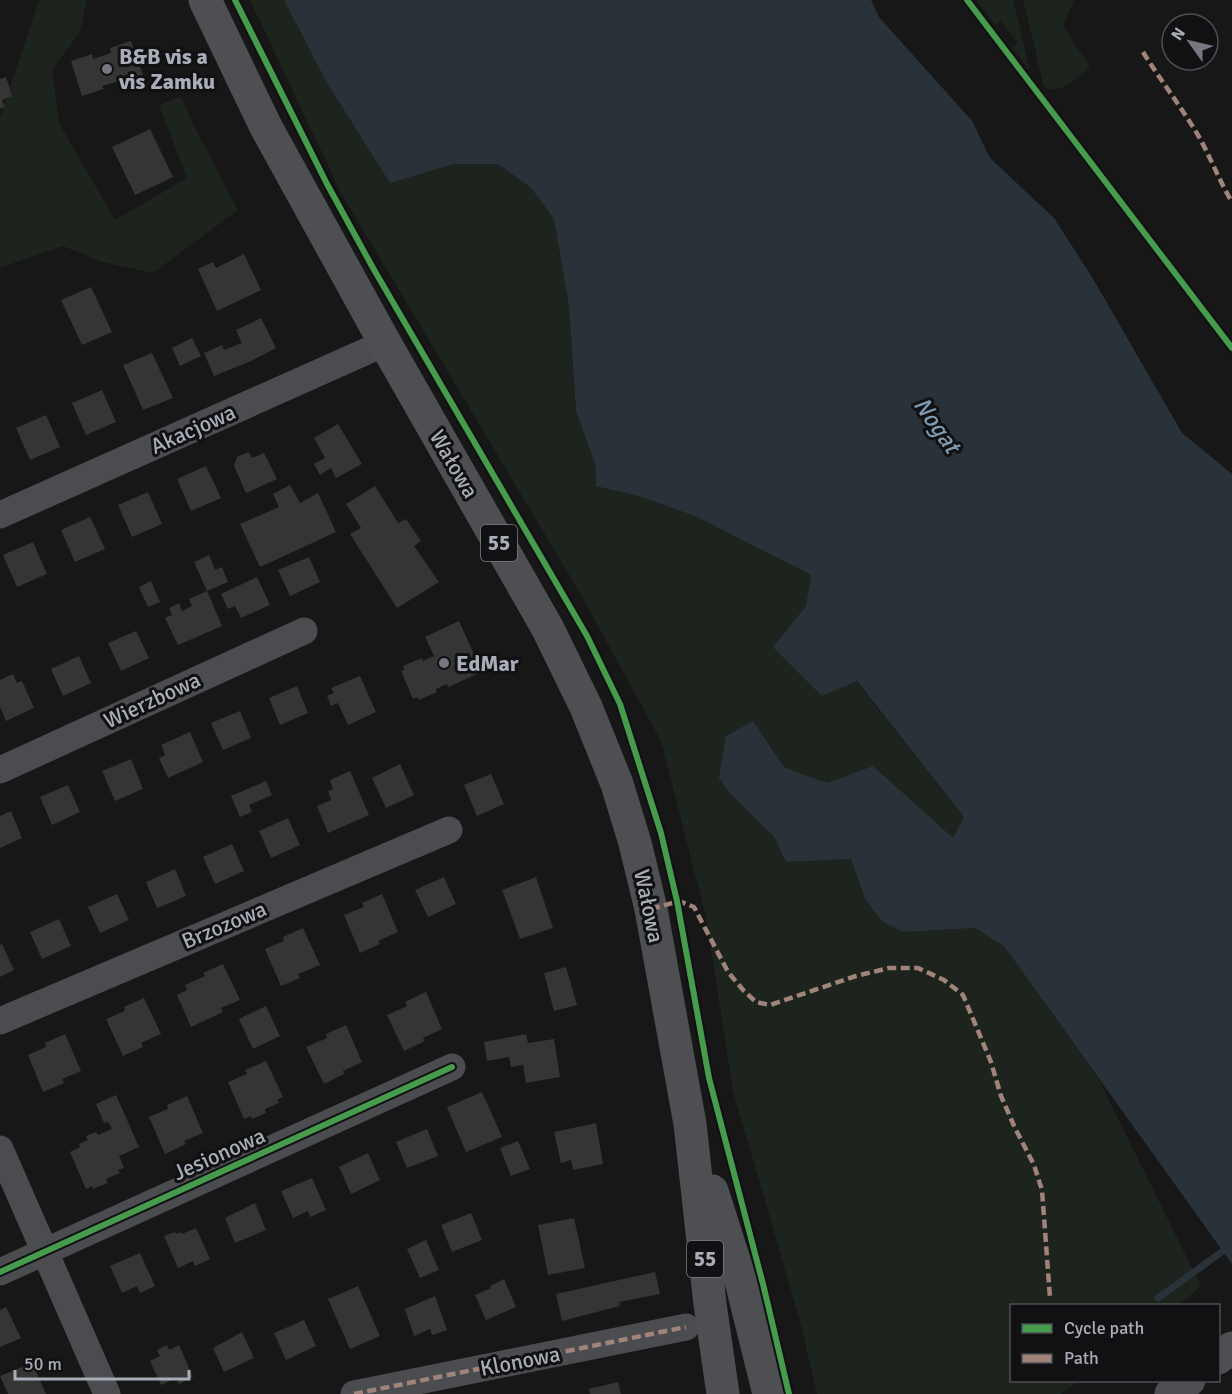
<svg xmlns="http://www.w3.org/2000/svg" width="1232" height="1394" viewBox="0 0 1232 1394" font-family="Signika,sans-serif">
	<rect width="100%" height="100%" fill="#171717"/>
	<!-- green -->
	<path fill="#1d241e" d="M39 0H87L80 32 52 70 59 123 115 220 187 178 159 105 181 97 194 126 238 210 153 273 102 262 63 246 0 268V118Z
		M250 0H284L390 183 454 164H498L531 188 554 219 569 306 576 411 595 463 596 485 639 496 697 517 811 575 806 606 773 647 856 681 964 817 953 839 873 766 827 783 784 767 753 721 730 793 774 837 786 862 851 859 865 899 904 932 975 928 1004 946 1098 1078 1201 1286 1179 1305 1012 1306V1380L1079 1381 1061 1394H817L800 1321 733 1091 706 917 661 741 580 593 341 193Z
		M976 0H1013L1030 71 1012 48 1018 43 1001 21 995 25Z
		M1023 0H1074L1063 26 1090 67C1077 78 1062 95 1044 87Z"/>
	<!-- water -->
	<path fill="#2a3239" d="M284 0H871L879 17 972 121 990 158 1054 218 1092 277 1182 433 1232 474V1264L1004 946 975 928 904 932 883 922 865 899 851 859 786 862 774 837 730 793 719 778 726 736 753 721 784 767 827 783 873 766 953 838 964 817 857 681 822 696 773 647 806 606 811 575 697 517 639 496 596 486 595 463 576 411 569 306 554 219 531 188 498 164H454L390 183 326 81Z"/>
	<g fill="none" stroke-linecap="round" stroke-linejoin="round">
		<!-- stream -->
		<path stroke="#2a3239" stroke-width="7" d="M1158 1298 1223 1251"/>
	</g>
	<!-- building -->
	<path fill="#353536" d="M131 41 143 75 121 83 120 81 102 86 104 89 82 96 71 61 92 54 93 59 111 53 110 48Z
		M6 77 12 96 2 100 5 107 0 109V79Z
		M150 129 173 177 135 195 112 147Z
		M244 254 261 290 217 311 198 269 213 262 216 268Z
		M91 287 112 332 82 345 61 300Z
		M261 318 276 348 251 361 214 376 204 353 222 345 224 350 242 343 236 330Z
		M192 338 201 356 180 366 172 348Z
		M152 353 173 398 143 410 123 365Z
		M102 390 116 422 86 435 72 403Z
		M46 415 60 447 30 460 16 428Z
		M338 424 362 464 336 478 331 468 320 475 314 464 325 458 314 438Z
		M249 452 252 458 264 453 277 479 246 493 234 466 237 457Z
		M206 466 221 498 191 511 177 479Z
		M290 485 300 503 318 493 336 532 260 567 240 524 279 507 273 494Z
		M375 486 398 523 406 519 421 541 414 546 439 582 397 608 350 534 361 528 346 504Z
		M148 492 162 524 132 537 118 505Z
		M90 517 105 549 75 562 61 530Z
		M33 542 47 574 17 587 3 555Z
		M209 555 215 570 222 567 228 582 207 591 194 562Z
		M309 557 320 582 290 596 278 570Z
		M257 577 270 605 241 618 235 606 228 609 221 594Z
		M151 581 160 602 148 607 139 587Z
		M207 591 222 626 178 645 165 618 172 615 169 608 179 603 182 611 192 606 189 599Z
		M459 621 482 672 448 687 447 684 436 689 437 692 419 700 417 697 413 699 401 671 404 670 403 666 422 658 423 661 434 656 425 637Z
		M136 631 149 658 121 671 108 643Z
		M79 656 91 683 63 696 51 669Z
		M13 674 17 683 22 681 34 708 6 721 0 707V680Z
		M360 676 376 712 348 725 338 703 331 706 327 696 334 693 331 688Z
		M297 686 308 713 280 725 269 698Z
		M240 711 251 738 223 750 211 723Z
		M190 732 203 762 168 778 159 758 165 755 161 745Z
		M131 759 143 789 115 801 102 771Z
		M400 764 414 795 386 808 372 778Z
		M350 771 369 815 328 833 317 806 331 800 328 791 333 789 330 780Z
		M491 774 504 804 477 816 464 785Z
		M266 781 272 795 249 805 252 812 240 817 231 796Z
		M68 785 80 812 52 825 40 797Z
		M11 811 22 838 0 848V816Z
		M288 818 300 845 271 858 259 831Z
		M232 844 244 871 215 884 203 857Z
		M175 869 186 896 157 908 146 882Z
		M444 877 456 904 428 917 415 890Z
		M536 877 553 928 520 939 502 890Z
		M117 894 129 920 100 933 88 907Z
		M382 894 398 932 378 941 380 944 360 953 344 915 364 907 362 903Z
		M59 919 71 946 42 959 30 932Z
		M303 928 320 965 298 974 300 978 281 986 265 949 284 941 283 937Z
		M2 944 14 970 0 977V945Z
		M223 964 240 1000 221 1008 223 1012 191 1027 177 995 187 990 185 985 205 976 203 973Z
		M566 967 577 1005 554 1011 544 973Z
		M426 992 442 1029 423 1038 425 1041 404 1051 387 1015 407 1006 405 1002Z
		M144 998 161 1034 141 1043 143 1047 123 1056 106 1019 125 1011 124 1007Z
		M266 1006 280 1036 253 1049 239 1019Z
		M346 1025 362 1062 343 1071 344 1074 324 1084 306 1047 327 1038 326 1034Z
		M65 1034 81 1071 62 1079 64 1083 43 1092 28 1055 46 1047 45 1043Z
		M526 1034 528 1043 554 1039 560 1077 526 1083 523 1065 511 1067 509 1057 487 1061 484 1042Z
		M266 1061 283 1097 277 1100 279 1103 265 1109 266 1113 252 1119 251 1116 244 1119 228 1082 247 1074 245 1070Z
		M482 1092 502 1137 466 1152 447 1107Z
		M116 1095 139 1147 119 1156 124 1168 118 1170 120 1173 106 1179 108 1183 93 1189 92 1186 86 1189 70 1152 80 1147 79 1144 88 1140 86 1136 96 1132 98 1135 112 1129 108 1122 104 1123 96 1104Z
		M187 1096 203 1133 184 1141 186 1144 165 1154 149 1117 168 1109 167 1105Z
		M596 1123 603 1164 573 1170 571 1160 561 1163 554 1132Z
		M427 1129 438 1156 407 1168 396 1142Z
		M518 1141 530 1169 511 1176 500 1148Z
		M368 1153 380 1180 351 1194 339 1167Z
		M312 1178 326 1210 310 1217 308 1211 293 1218 281 1191Z
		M255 1203 266 1230 235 1243 225 1218Z
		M471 1213 482 1240 452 1252 441 1225Z
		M574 1218 585 1268 548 1275 538 1225Z
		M196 1228 210 1259 195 1266 193 1261 178 1268 164 1236 175 1232 176 1234 181 1232 182 1234Z
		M426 1240 439 1270 420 1278 407 1249Z
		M140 1253 155 1286 140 1293 137 1286 122 1293 110 1266Z
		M655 1272 660 1294 619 1302 620 1306 562 1321 556 1294Z
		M504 1279 516 1307 486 1320 475 1295 491 1288 490 1286Z
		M358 1286 380 1336 350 1349 328 1299Z
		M435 1296 447 1330 432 1335 430 1329 414 1336 405 1309Z
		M6 1307 21 1338 0 1347V1310Z
		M304 1320 316 1346 286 1360 274 1333Z
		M242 1332 254 1358 224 1372 213 1348Z
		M167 1345 169 1350 179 1345 193 1377 179 1384 176 1378 161 1385 150 1361 160 1356 157 1350Z
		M32 1363 46 1394H8L0 1376Z
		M618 1382 621 1394H590L589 1389Z"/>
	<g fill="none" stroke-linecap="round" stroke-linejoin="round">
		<!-- minor -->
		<path stroke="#4b4c50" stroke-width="27" d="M0 515 385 343
			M0 770 304 631
			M0 1021 449 830
			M0 1149 107 1394
			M0 1272 452 1067
			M354 1394 686 1327"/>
		<!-- major -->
		<path stroke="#4d4f52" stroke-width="33" d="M205 0 266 127 385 343 548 629 586 707 617 784 635 843 651 909 690 1124 710 1304 723 1394
			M712 1191 742 1285 769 1394
			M1218 1358 1232 1348
			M1171 1394 1189 1380"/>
		<!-- quiet -->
		<path stroke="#a18479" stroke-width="4.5" stroke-dasharray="9 4.5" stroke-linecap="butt" d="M1143 52C1159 78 1177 101 1193 127 1208 150 1217 177 1232 202
			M651 909 679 901 694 907 728 972 744 991 756 1002 770 1005 856 976 889 968H918L944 980 963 995 991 1062 1001 1096 1015 1128 1034 1165 1042 1190 1050 1298
			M354 1394 686 1327"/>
		<defs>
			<path id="cycleway" d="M235 0 327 184 373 268 587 636 620 704 661 833 677 901 709 1078 763 1284 789 1394
				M967 0 1232 348
				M0 1272 452 1067"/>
		</defs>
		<!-- cycleway casing -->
		<use href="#cycleway" stroke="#111113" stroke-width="10"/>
		<!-- cycleway -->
		<use href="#cycleway" stroke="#469c4c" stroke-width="6"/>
	</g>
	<!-- markers -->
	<g fill="#757880" stroke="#111113" stroke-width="2">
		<circle cx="107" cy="69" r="6"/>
		<circle cx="444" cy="663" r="6"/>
	</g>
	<g text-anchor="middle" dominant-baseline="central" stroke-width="6" stroke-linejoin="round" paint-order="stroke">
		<!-- shield labels -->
		<g fill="#111113" stroke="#7b7e86" stroke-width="1.5">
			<rect x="481" y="525" width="36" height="36" rx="4.5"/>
			<rect x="687" y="1241" width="36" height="36" rx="4.5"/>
		</g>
		<g font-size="21" font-weight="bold" fill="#a8adb8">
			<text x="499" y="543">55</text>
			<text x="705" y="1259">55</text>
		</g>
		<!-- poi labels -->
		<g font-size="22" font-weight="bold" fill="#a8adb8" stroke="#111113" text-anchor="start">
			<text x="119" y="56">B&amp;B vis a<tspan x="119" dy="25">vis Zamku</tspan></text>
			<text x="456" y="663">EdMar</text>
		</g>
		<!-- street labels -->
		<g font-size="22" fill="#a8adb8" stroke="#111113">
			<text transform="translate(193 429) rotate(-24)">Akacjowa</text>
			<text transform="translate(454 464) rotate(60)">Wałowa</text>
			<text transform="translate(152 700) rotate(-25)">Wierzbowa</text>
			<text transform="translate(649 906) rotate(78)">Wałowa</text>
			<text transform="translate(224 925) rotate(-23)">Brzozowa</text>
			<text transform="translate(219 1154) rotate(-24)">Jesionowa</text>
			<text transform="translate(520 1361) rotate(-11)">Klonowa</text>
		</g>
		<!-- water labels -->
		<g font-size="24" font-style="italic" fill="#7f9bb3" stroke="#111113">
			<text transform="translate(937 425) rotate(55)">Nogat</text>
		</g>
	</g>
	<!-- legend -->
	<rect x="1010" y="1304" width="210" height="78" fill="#111113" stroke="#4d4f55" stroke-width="1.5"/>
	<rect x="1022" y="1324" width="30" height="9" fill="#469c4c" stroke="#4d4f55" stroke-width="1.5"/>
	<text x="1064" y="1334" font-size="18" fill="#a8adb8">Cycle path</text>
	<rect x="1022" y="1354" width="30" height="9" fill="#a18479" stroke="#4d4f55" stroke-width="1.5"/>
	<text x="1064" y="1364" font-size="18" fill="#a8adb8">Path</text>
	<!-- north arrow -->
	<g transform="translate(1190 42) rotate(304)"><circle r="28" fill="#111113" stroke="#4d4f55" stroke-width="1.5"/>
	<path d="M0-4.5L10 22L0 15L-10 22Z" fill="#757880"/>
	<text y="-9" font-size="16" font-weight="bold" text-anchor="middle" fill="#a8adb8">N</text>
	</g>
	<!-- scale -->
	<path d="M15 1370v9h174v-9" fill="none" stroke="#a8adb8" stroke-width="3"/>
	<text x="24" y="1370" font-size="18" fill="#a8adb8" stroke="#111113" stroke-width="4.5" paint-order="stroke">50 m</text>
</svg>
